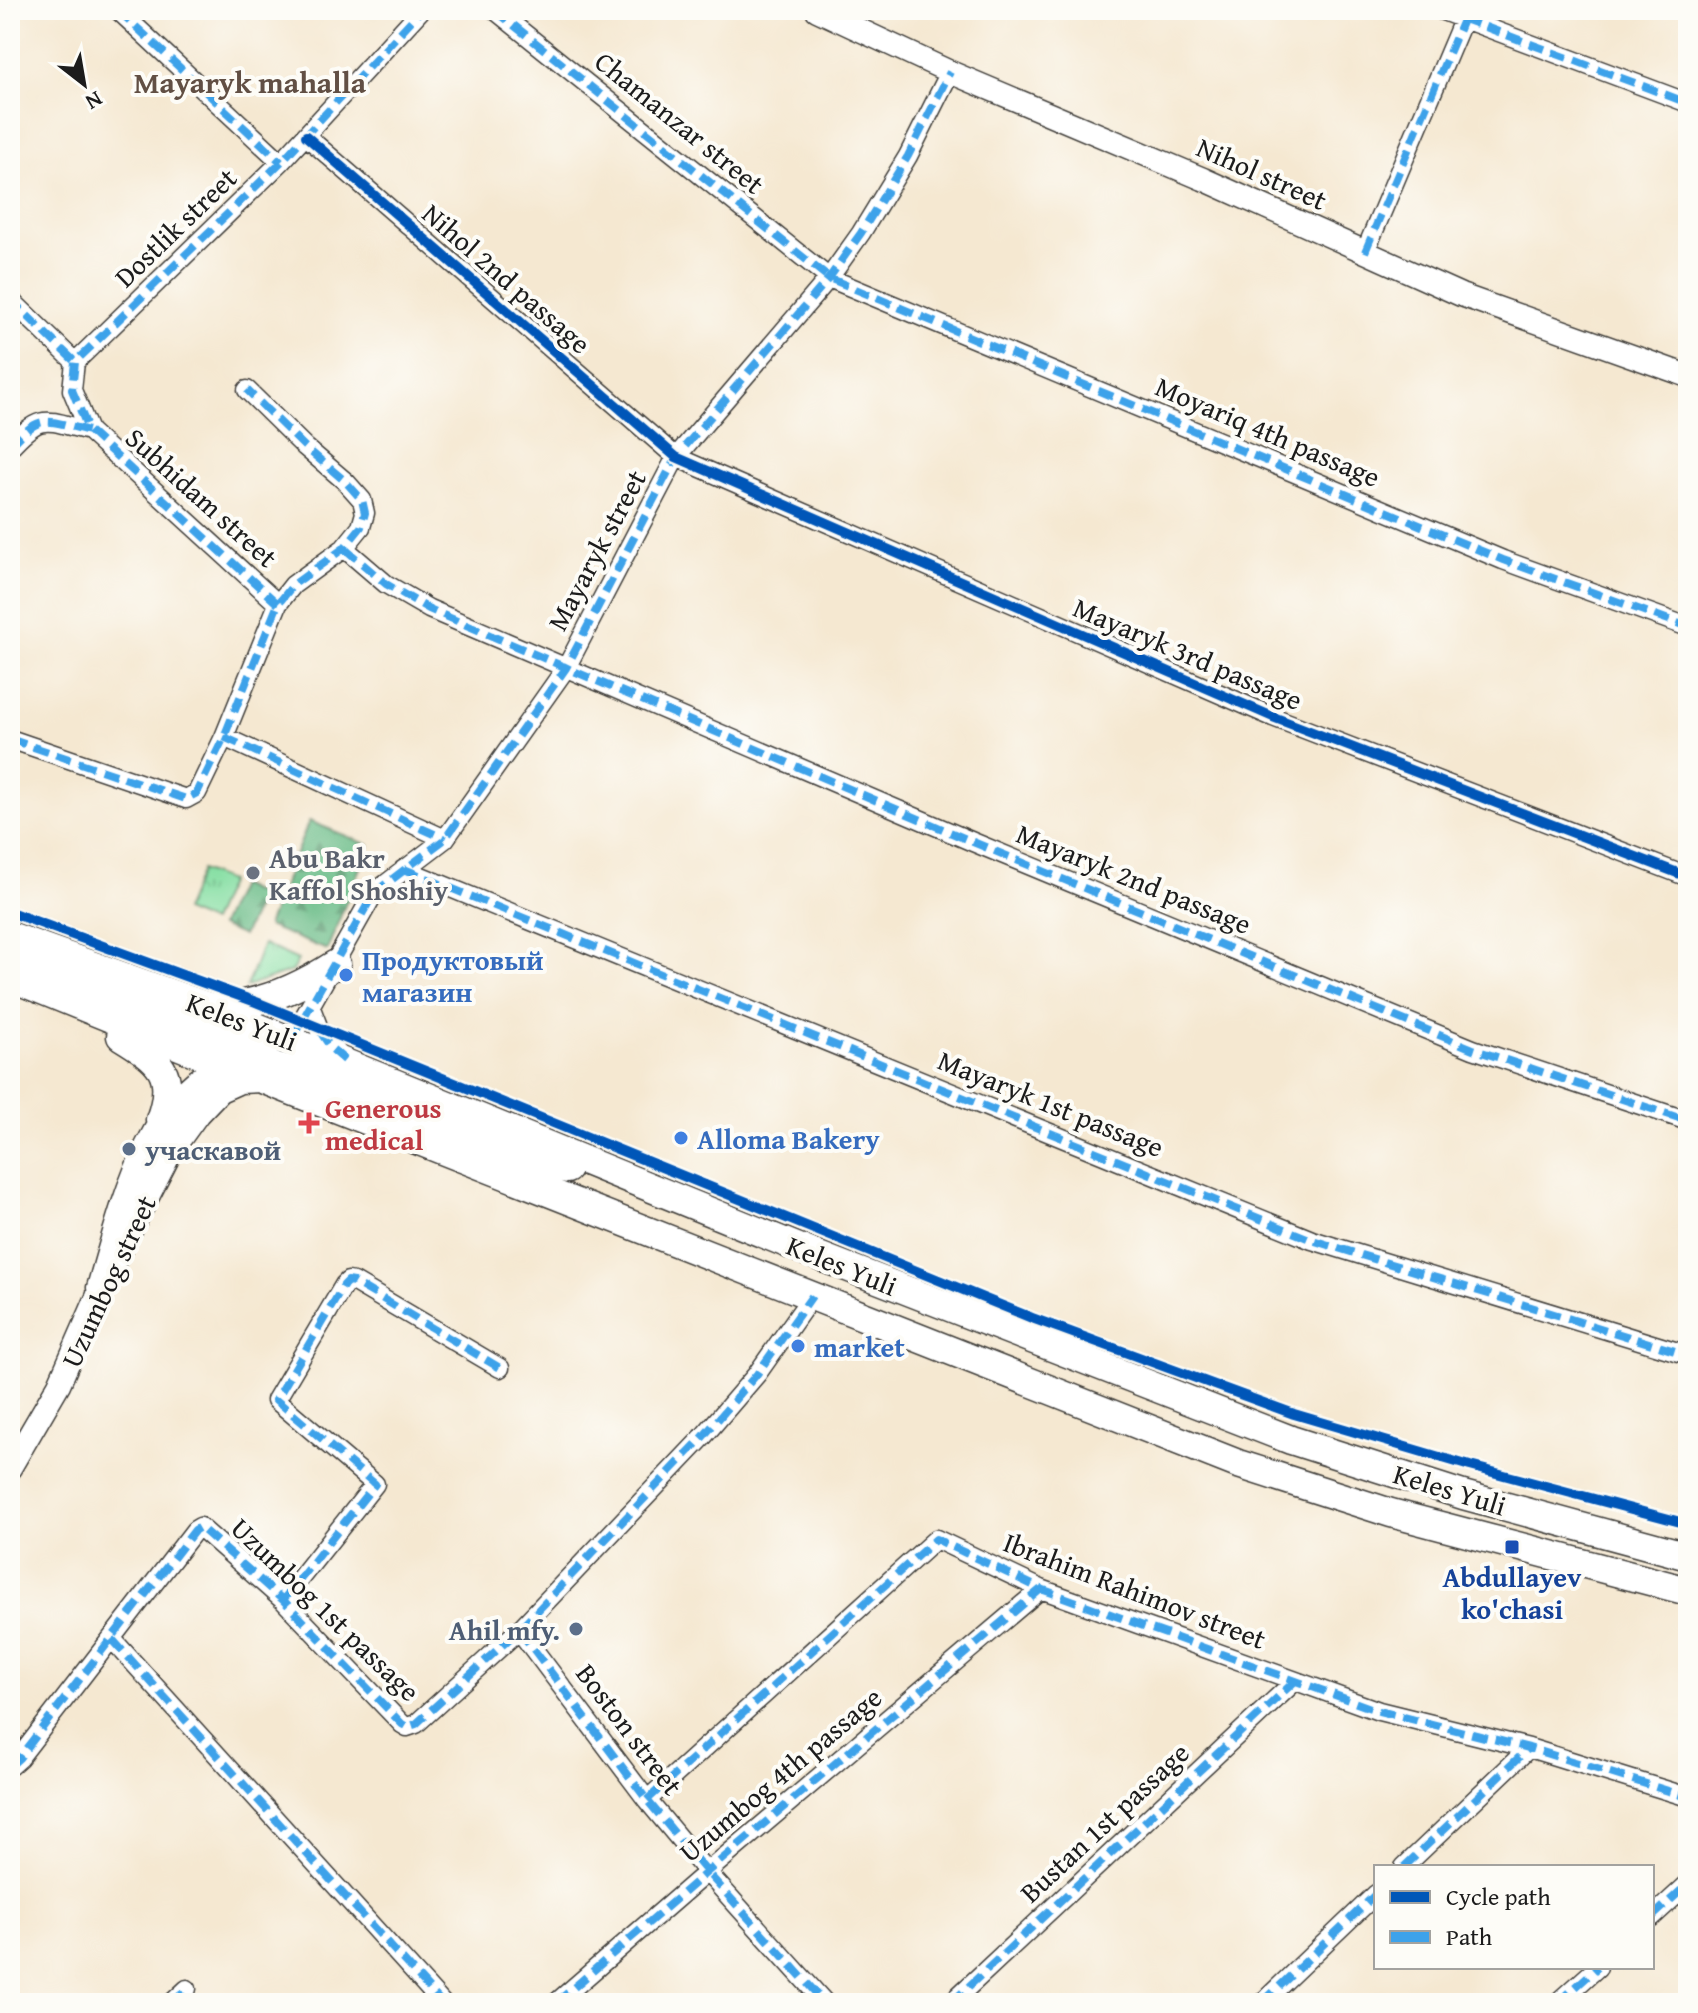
<svg xmlns="http://www.w3.org/2000/svg" width="1698" height="2013" viewBox="0 0 1698 2013" font-family="'Gentium Book Plus',serif">
	<defs>
		<pattern id="grass-tufts" width="24" height="20" patternUnits="userSpaceOnUse" patternTransform="scale(2)"><rect width="24" height="20" fill="#87dfa4"/><path d="M3 7l-1-3M5 7V3M7 7l1-3M15 17l-1-3M17 17v-4M19 17l1-3" fill="none" stroke="#74bf8d"/></pattern>
		<pattern id="forest-firs" width="22" height="20" patternUnits="userSpaceOnUse" patternTransform="scale(2)"><rect width="22" height="20" fill="#6dbe8a"/><path d="M5 1l3.5 6h-7zM16 11l3.5 6h-7z" fill="#599a70"/></pattern>
	</defs>
	<rect width="100%" height="100%" fill="#fdfcf7"/>
	<filter id="ink" filterUnits="userSpaceOnUse"><feTurbulence type="fractalNoise" baseFrequency=".0125" numOctaves="2"/><feDisplacementMap in="SourceGraphic" scale="16" xChannelSelector="R" yChannelSelector="G"/><feConvolveMatrix kernelMatrix="1 2 1 2 8 2 1 2 1" color-interpolation-filters="sRGB"/></filter>
	<filter id="wash" filterUnits="userSpaceOnUse"><feTurbulence type="fractalNoise" baseFrequency=".006" numOctaves="4" result="noise"/><feDisplacementMap in="SourceGraphic" scale="32" xChannelSelector="R" yChannelSelector="G"/><feGaussianBlur stdDeviation="1.8" result="paint"/><feColorMatrix in="noise" values="0 0 0 0 0 0 0 0 0 0 0 0 0 0 0 0 0 1.4 0 .05"/><feComposite in="paint" operator="in"/></filter>
	<g filter="url(#wash)">
		<rect width="100%" height="100%" fill="#f5e8d1"/>
		<!-- grass -->
		<path fill="url(#grass-tufts)" stroke="#527e60" stroke-width="2" d="M201 870 229 881 211 922 184 911Z
			M263 944 298 960 292 971 246 987Z"/>
		<!-- forest -->
		<path fill="url(#forest-firs)" stroke="#446d53" stroke-width="2" d="M309 821 369 845 327 950 267 926Z
			M239 885 262 896 243 936 220 926Z"/>
	</g>
	<g filter="url(#ink)">
		<g fill="none" stroke-linecap="round" stroke-linejoin="round">
			<defs>
				<path id="minor" d="M118 10 281 162
					M495 10 829 278 1503 560 1688 627
					M1440 10 1688 103
					M306 136 676 457 1273 717 1688 877
					M1365 252 1463 20
					M10 299 75 362
					M10 447C42 412 45 420 89 431
					M344 548 386 584 429 609 973 842 1473 1049 1688 1121
					M278 604 89 431 72 390 75 362 281 162 421 10
					M224 737 445 839
					M10 739 186 799 197 793 224 737 278 604 293 585 344 548 361 527 365 513 362 500 346 482 305 447 247 390
					M404 869 1312 1240 1688 1355
					M311 1008 321 1034 340 1056
					M291 1040 374 893 445 839 566 668 676 457 829 278 861 233 908 156 950 72
					M283 1600 375 1484 276 1400 344 1285 348 1281 354 1282 500 1368
					M519 1630 647 1800 707 1872 825 2003
					M112 1639 442 2003
					M10 1766 19 1758 195 1530 200 1527 283 1600 402 1724 407 1727 416 1724 519 1630 702 1438 757 1374 812 1296
					M647 1800 936 1539 1041 1589 1379 1711 1529 1748 1688 1797
					M1404 1867 1529 1748
					M1652 1917 1688 1884
					M10 1999 12 2003
					M172 2003 187 1989
					M556 2003 707 1872 1041 1589
					M951 2003 1294 1682
					M1262 2003 1376 1894
					M1558 2003 1598 1967"/>
				<path id="tertiary" d="M817 10 950 72 1203 179 1461 295 1688 376
					M10 1468 59 1384 101 1288 172 1150 198 1114 220 1091 240 1082 263 1081"/>
				<path id="primary" d="M10 936 208 1007 816 1255 1291 1440 1463 1495 1688 1556
					M10 960 35 966 204 1032 232 1039 271 1040
					M10 977 229 1066 1238 1464 1391 1513 1688 1591
					M213 1007C258 1007 299 988 336 964
					M121 1036C160 1060 177 1072 160 1120
					M101 1288C122 1218 148 1094 228 1067 247 1060 269 1065 288 1069L528 1159 567 1169"/>
			</defs>
			<!-- minor casing -->
			<use href="#minor" stroke="#3d3b37" stroke-width="21"/>
			<!-- tertiary casing -->
			<use href="#tertiary" stroke="#3d3b37" stroke-width="25"/>
			<!-- primary casing -->
			<use href="#primary" stroke="#3d3b37" stroke-width="31"/>
			<!-- minor -->
			<use href="#minor" stroke="#fff" stroke-width="18"/>
			<!-- tertiary -->
			<use href="#tertiary" stroke="#fff" stroke-width="22"/>
			<!-- primary -->
			<use href="#primary" stroke="#fff" stroke-width="28"/>
			<!-- quiet -->
			<path stroke="#3da2ea" stroke-width="8" stroke-dasharray="16 8" stroke-linecap="butt" d="M118 10 281 162
				M495 10 829 278 1503 560 1688 627
				M1440 10 1688 103
				M1365 252 1463 20
				M10 299 75 362
				M10 447C42 412 45 420 89 431
				M344 548 386 584 429 609 973 842 1473 1049 1688 1121
				M278 604 89 431 72 390 75 362 281 162 421 10
				M224 737 445 839
				M10 739 186 799 197 793 224 737 278 604 293 585 344 548 361 527 365 513 362 500 346 482 305 447 247 390
				M404 869 1312 1240 1688 1355
				M10 983 12 978
				M319 1030 332 1049 347 1062
				M291 1040 374 893 445 839 566 668 676 457 829 278 861 233 908 156 950 72
				M283 1600 375 1484 276 1400 344 1285 348 1281 354 1282 500 1368
				M519 1630 647 1800 707 1872 825 2003
				M112 1639 442 2003
				M10 1766 19 1758 195 1530 200 1527 283 1600 402 1724 407 1727 416 1724 519 1630 702 1438 757 1374 812 1296
				M647 1800 936 1539 1041 1589 1379 1711 1529 1748 1688 1797
				M1404 1867 1529 1748
				M1652 1917 1688 1884
				M10 1999 12 2003
				M172 2003 187 1989
				M556 2003 707 1872 1041 1589
				M951 2003 1294 1682
				M1262 2003 1376 1894
				M1558 2003 1598 1967"/>
			<defs>
				<path id="cycleway" d="M306 136 676 457 1273 717 1688 877
					M10 912 256 1002 1032 1318 1294 1414 1470 1466 1688 1524"/>
			</defs>
			<!-- cycleway casing -->
			<use href="#cycleway" stroke="#fdfcf7" stroke-width="15"/>
			<!-- cycleway -->
			<use href="#cycleway" stroke="#0057b8" stroke-width="10"/>
		</g>
	</g>
	<!-- markers -->
	<circle fill="#6b7280" stroke="#fdfcf7" stroke-width="3" cx="253" cy="873" r="8"/>
	<g fill="#3f7fe0" stroke="#fdfcf7" stroke-width="3">
		<circle cx="346" cy="975" r="8"/>
		<circle cx="681" cy="1138" r="8"/>
		<circle cx="798" cy="1346" r="8"/>
	</g>
	<path fill="#e0444e" stroke="#fdfcf7" stroke-width="3" d="M305 1111h8v8h8v8h-8v8h-8v-8h-8v-8h8z"/>
	<g fill="#5c6f8a" stroke="#fdfcf7" stroke-width="3">
		<circle cx="129" cy="1149" r="8"/>
		<circle cx="576" cy="1629" r="8"/>
	</g>
	<rect fill="#1a4fb4" stroke="#fdfcf7" stroke-width="3" x="1504" y="1539" width="16" height="16" rx="4"/>
	<g text-anchor="middle" dominant-baseline="central" stroke-width="8" stroke-linejoin="round" paint-order="stroke">
		<!-- street labels -->
		<g font-size="28" fill="#1c1c1c" stroke="#fdfcf7">
			<text transform="translate(680 122) rotate(39)">Chamanzar street</text>
			<text transform="translate(1262 173) rotate(24)">Nihol street</text>
			<text transform="translate(175 227) rotate(-44)">Dostlik street</text>
			<text transform="translate(507 278) rotate(41)">Nihol 2nd passage</text>
			<text transform="translate(1268 431) rotate(23)">Moyariq 4th passage</text>
			<text transform="translate(202 497) rotate(42)">Subhidam street</text>
			<text transform="translate(596 550) rotate(-62)">Mayaryk street</text>
			<text transform="translate(1188 653) rotate(23)">Mayaryk 3rd passage</text>
			<text transform="translate(1134 878) rotate(22)">Mayaryk 2nd passage</text>
			<text transform="translate(242 1021) rotate(21)">Keles Yuli</text>
			<text transform="translate(1051 1103) rotate(22)">Mayaryk 1st passage</text>
			<text transform="translate(842 1265) rotate(22)">Keles Yuli</text>
			<text transform="translate(108 1281) rotate(-65)">Uzumbog street</text>
			<text transform="translate(1450 1489) rotate(17)">Keles Yuli</text>
			<text transform="translate(1135 1590) rotate(21)">Ibrahim Rahimov street</text>
			<text transform="translate(326 1609) rotate(44)">Uzumbog 1st passage</text>
			<text transform="translate(630 1729) rotate(53)">Boston street</text>
			<text transform="translate(780 1774) rotate(-40)">Uzumbog 4th passage</text>
			<text transform="translate(1104 1822) rotate(-43)">Bustan 1st passage</text>
		</g>
		<!-- worship labels -->
		<g font-size="28" font-weight="bold" fill="#5b616d" stroke="#fdfcf7" text-anchor="start">
			<text x="269" y="857">Abu Bakr<tspan x="269" dy="32">Kaffol Shoshiy</tspan></text>
		</g>
		<!-- shop labels -->
		<g font-size="28" font-weight="bold" fill="#366cbe" stroke="#fdfcf7" text-anchor="start">
			<text x="362" y="959">Продуктовый<tspan x="362" dy="32">магазин</tspan></text>
			<text x="697" y="1138">Alloma Bakery</text>
			<text x="814" y="1346">market</text>
		</g>
		<!-- health labels -->
		<g font-size="28" font-weight="bold" fill="#be3a42" stroke="#fdfcf7" text-anchor="start">
			<text x="325" y="1107">Generous<tspan x="325" dy="32">medical</tspan></text>
		</g>
		<!-- service labels -->
		<g font-size="28" font-weight="bold" fill="#4e5e75" stroke="#fdfcf7" text-anchor="start">
			<text x="145" y="1149">учаскавой</text>
			<text x="560" y="1629" text-anchor="end">Ahil mfy.</text>
		</g>
		<!-- transit labels -->
		<g font-size="28" font-weight="bold" fill="#164399" stroke="#fdfcf7">
			<text x="1512" y="1576">Abdullayev<tspan x="1512" dy="32">ko'chasi</tspan></text>
		</g>
		<!-- neighbourhood labels -->
		<g font-size="30" font-weight="bold" fill="#614f44" stroke="#fdfcf7">
			<text x="250" y="82">Mayaryk mahalla</text>
		</g>
	</g>
	<!-- margin -->
	<rect width="1698" height="2013" fill="none" stroke="#fdfcf7" stroke-width="40"/>
	<!-- legend -->
	<rect x="1374" y="1865" width="280" height="104" fill="#fdfcf7" stroke="#a3a29f" stroke-width="2"/>
	<rect x="1390" y="1891" width="40" height="12" fill="#0057b8" stroke="#a3a29f" stroke-width="2"/>
	<text x="1446" y="1905" font-size="24" fill="#1c1c1c">Cycle path</text>
	<rect x="1390" y="1931" width="40" height="12" fill="#3da2ea" stroke="#a3a29f" stroke-width="2"/>
	<text x="1446" y="1945" font-size="24" fill="#1c1c1c">Path</text>
	<!-- north arrow -->
	<g transform="translate(84 84) rotate(149)" stroke="#fdfcf7" stroke-width="6" paint-order="stroke">
	<path d="M0-6L14 30L0 20L-14 30Z" fill="#1c1c1c"/>
	<text y="-12" font-size="22" font-weight="bold" text-anchor="middle" fill="#1c1c1c">N</text>
	</g>
</svg>
